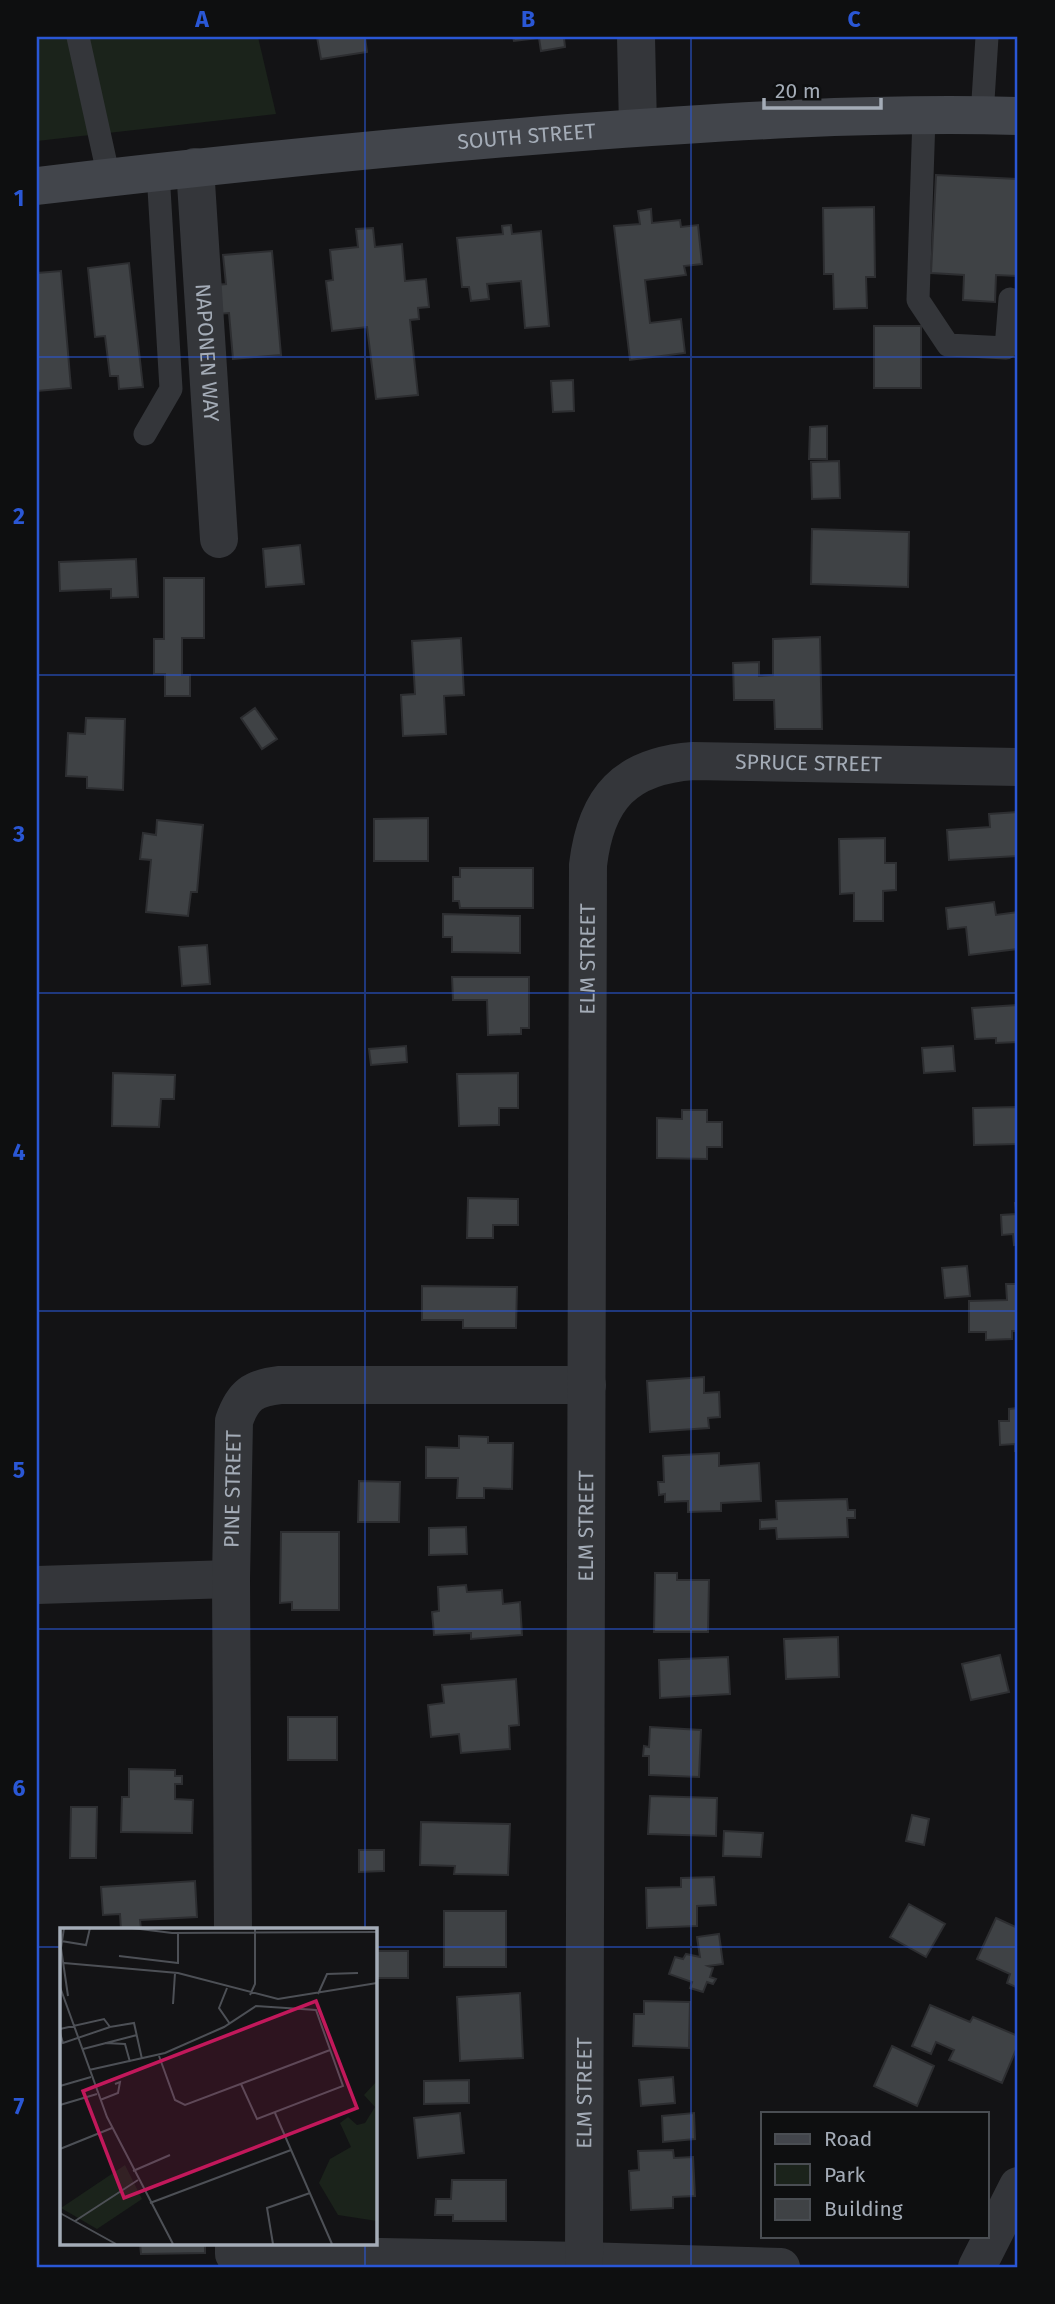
<svg xmlns="http://www.w3.org/2000/svg" width="1055" height="2304" viewBox="0 0 1055 2304" font-family="'Fira Sans',sans-serif">
	<rect width="100%" height="100%" fill="#131315"/>
	<!-- green -->
	<path fill="#1b231b" d="M37 37H258L276 114 37 141Z"/>
	<!-- building -->
	<path fill="#3f4245" stroke="#2d2e31" stroke-width="2" d="M317 37H365L367 52 321 59Z
		M513 37H572L564 38 565 47 541 51 539 38 514 41Z
		M936 175 1018 179V276L996 275 995 302 963 300 964 275 931 273Z
		M874 207 875 277H866L867 308 834 309 833 274H824L823 208Z
		M651 209 652 223 680 220 681 227 698 225 702 264 684 266 686 275 645 280 650 323 681 319 685 353 630 360 614 226 640 224 638 211Z
		M511 225 512 234 541 231 549 326 525 328 521 281 487 284 489 299 471 301 469 287H462L457 238 503 234 502 226Z
		M373 228 375 247 402 244 405 281 426 279 429 307 418 308 419 319 410 320 418 395 376 399 367 327 332 331 326 281 333 280 330 250 358 247 356 229Z
		M272 251 281 355 233 359 229 313 218 314 216 285 226 284 223 255Z
		M129 263 143 387 119 389 118 376H110L105 336 95 337 88 268Z
		M61 271 71 388 37 391V273Z
		M874 326H921V388H874Z
		M573 380 574 411 553 412 551 381Z
		M827 426V459H809L810 427Z
		M839 461 840 498 812 499 811 462Z
		M812 529 909 532 908 587 811 584Z
		M300 545 304 584 266 587 263 549Z
		M136 559 138 597 111 598V589L60 591 59 562Z
		M164 578H204V638H182V675H190V696H165V674H154V639H164Z
		M820 637 822 729H775L774 700H734L733 663 759 662V676L773 675V639Z
		M461 638 464 695 444 696 446 734 403 736 401 695 415 694 412 641Z
		M255 708 277 739 262 749 241 718Z
		M86 718 125 719 123 790 87 788V777L66 776 68 733 85 734Z
		M1018 812V856L949 860 947 830 990 827 989 814Z
		M428 818V861H374V819Z
		M157 820 203 825 197 892H191L188 916 146 912 151 860 140 859 143 833 156 835Z
		M885 838V863H896V890L883 891V921H854V893L840 894 839 839Z
		M460 868H533V908H460L459 901H453V877H460Z
		M994 902 996 915 1018 912V949L969 955 966 927 948 929 946 908Z
		M443 914 520 916V953L452 952V937H443Z
		M207 945 210 984 182 986 179 947Z
		M452 977H529V1028H521V1034L488 1035 487 1000H453Z
		M1018 1005V1042L996 1043V1038L975 1039 972 1008Z
		M406 1046 407 1062 371 1065 369 1049Z
		M953 1046 955 1071 924 1073 922 1048Z
		M113 1073 175 1075 174 1099H161L159 1127 112 1126Z
		M518 1073V1108H499V1125L459 1126 457 1074Z
		M1018 1107V1144L974 1145 973 1108Z
		M682 1110H707V1122H722V1147H707V1159L657 1158V1118L682 1119Z
		M468 1198 518 1199V1225H493V1238H467Z
		M1015 1203H1018V1244L1014 1245 1013 1234 1002 1235 1001 1215 1016 1214Z
		M967 1266 970 1296 945 1298 942 1268Z
		M1006 1284H1018V1331H1012V1339L986 1340V1332H969V1301L1007 1300Z
		M422 1286 517 1287 516 1328H463V1320H422Z
		M704 1377V1393L719 1392 720 1417 708 1418 709 1428 650 1432 647 1381Z
		M1018 1408V1451H1015V1444L1000 1445 999 1421H1009V1409Z
		M459 1436 488 1437V1443H513L512 1489 484 1488V1498H457L458 1478H426V1447L459 1448Z
		M719 1453V1466L759 1463 761 1501 721 1503V1511L688 1512V1501L665 1502V1494L659 1495 658 1482H664L663 1456Z
		M359 1481 400 1482 399 1522H358Z
		M847 1499 848 1510H855V1518H847L848 1537 777 1539 776 1528 760 1529V1520L777 1519 776 1501Z
		M466 1527 467 1554 429 1555V1528Z
		M281 1532H339V1610H292V1602L280 1603Z
		M655 1573H677V1580H709L708 1632H654Z
		M466 1585 467 1592 502 1590 503 1604 520 1602 522 1635 471 1639V1633L434 1635 432 1612 439 1611 438 1587Z
		M838 1637 839 1677 786 1679 784 1639Z
		M1000 1655 1009 1692 971 1700 962 1664Z
		M728 1657 730 1694 660 1698 659 1660Z
		M516 1679 519 1725 509 1726 510 1749 461 1753 459 1734 431 1737 428 1705 444 1703 442 1685Z
		M288 1717H337V1760H288Z
		M650 1727 701 1730 699 1777 649 1775V1756H643L644 1746 649 1747Z
		M129 1769 175 1770V1776H182V1784H175V1799L193 1800 192 1833 121 1832 122 1797H129Z
		M650 1796 717 1798 716 1836 648 1834Z
		M71 1807H97L96 1858H70Z
		M912 1815 929 1819 924 1845 906 1841Z
		M421 1822 510 1824 508 1875 454 1874 455 1866 420 1865Z
		M724 1831 763 1833 761 1857 723 1856Z
		M359 1850H384V1871L359 1872Z
		M714 1877 716 1905 697 1906V1926L647 1928 646 1888 681 1887V1878Z
		M195 1881 197 1917 140 1920 141 1929 121 1930 120 1914 103 1915 101 1887Z
		M909 1904 945 1924 926 1957 890 1937Z
		M444 1911H506V1967H444Z
		M996 1918 1018 1928V1988L1007 1983 1010 1974 977 1959Z
		M719 1934 723 1964 708 1966 713 1968 710 1977 716 1979 713 1984 707 1982 703 1992 690 1988 692 1982 669 1974 675 1957 683 1959 686 1954 700 1957 697 1937Z
		M374 1951H408V1978H374Z
		M520 1993 523 2058 460 2061 457 1997Z
		M644 2001 690 2002 689 2048 633 2046 634 2014H644Z
		M930 2005 970 2022 973 2017 1018 2036V2045L1002 2083 949 2060 954 2050 936 2042 931 2054 912 2046Z
		M892 2046 934 2066 917 2106 874 2086Z
		M673 2077 675 2103 641 2106 639 2080Z
		M469 2080V2103L424 2104V2081Z
		M460 2113 464 2153 418 2158 414 2118Z
		M694 2113 695 2139 663 2142 662 2116Z
		M673 2150 674 2158 693 2157 695 2196 673 2197V2208L631 2210 629 2171 639 2170 638 2151Z
		M452 2180H506V2221H453V2215H435L436 2199H451Z
		M140 2243H205V2253L141 2254Z"/>
	<g fill="none" stroke-linecap="round" stroke-linejoin="round">
		<!-- service -->
		<path stroke="#34363a" stroke-width="23" d="M78 37 109 178
			M982 116 987 37
			M924 117 918 300 948 345 1006 348 1010 299
			M145 434 171 389 158 172"/>
		<!-- minor -->
		<g stroke="#34363a" stroke-width="38">
			<path d="M636 37 638 127"/>
			<path id="s1" d="M195 167 219 539"/>
			<path d="M37 1585 231 1579"/>
			<path id="s2" d="M233 1930 231 1579 234 1421C243 1395 253 1388 280 1385H587"/>
			<path d="M234 2243V2254L584 2261 781 2267"/>
			<path id="s3" d="M584 2261 588 865C596 798 625 766 693 761L1018 767"/>
			<path d="M977 2267 1018 2186"/>
		</g>
		<!-- secondary -->
		<path stroke="#42454b" stroke-width="38" id="s4" d="M37 186C214 165 391 147 569 133 718 122 868 112 1018 116"/>
	</g>
	<!-- grid -->
	<path fill="none" stroke="#2a57d5" stroke-width="2" stroke-opacity="0.55" d="M365 37V1930M691 37V2267M37 357H1018M37 675H1018M37 993H1018M37 1311H1018M37 1629H1018M37 1947H61M374 1947H1018M365 2243V2267"/>
	<g text-anchor="middle" dominant-baseline="central" stroke-width="6" stroke-linejoin="round" paint-order="stroke">
		<!-- street labels -->
		<g font-size="21" fill="#a4acb7" stroke="#0e0f10">
			<text stroke="none"><textPath href="#s4" startOffset="492">SOUTH STREET</textPath></text>
			<text stroke="none"><textPath href="#s1" startOffset="186">NAPONEN WAY</textPath></text>
			<text stroke="none"><textPath href="#s3" startOffset="1676">SPRUCE STREET</textPath></text>
			<text stroke="none"><textPath href="#s3" startOffset="1302">ELM STREET</textPath></text>
			<text stroke="none"><textPath href="#s2" startOffset="441">PINE STREET</textPath></text>
			<text stroke="none"><textPath href="#s3" startOffset="735">ELM STREET</textPath></text>
			<text stroke="none"><textPath href="#s3" startOffset="168">ELM STREET</textPath></text>
		</g>
	</g>
	<!-- overview -->
	<g transform="translate(60 1928)">
		<rect width="317" height="317" fill="#131315"/>
		<path d="M317 153V293L278 287 259 255 270 231 291 219 280 195 288 189 297 197 305 195 315 179 304 167ZM65 237 82 271 37 301 1 280Z" fill="#1b231b"/>
		<path fill="none" stroke="#4d5056" stroke-width="2" d="M4 0 1 20 8 68M72 0 112 5 317 4M1 13 26 17 30 0M59 28 118 35M4 35 118 45 218 71 317 55M118 36V5M0 59 47 189 113 316M167 60 159 80 170 96M258 66 267 46 298 45M190 67 195 56V1M113 76 115 45M0 101 44 91 50 99 74 95 82 131M0 105 3 115 50 99M45 115 65 116 70 134M23 121 77 107M99 128 115 172 125 177 270 122M29 142 105 125 164 99 196 78 256 82 283 158 197 191 181 156M0 158 31 149M40 172 58 165 60 154 55 156M0 177 37 166M215 185 272 316M0 221 52 200M73 243 110 227M90 275 231 222M0 285 56 316M15 293 78 252M213 316 207 280 250 265"/>
		<path fill="#c2185b" fill-opacity="0.15" stroke="#c2185b" stroke-width="3.5" d="M256 73 297 180 64 270 23 163Z"/>
		<rect width="317" height="317" fill="none" stroke="#a4acb7" stroke-width="3.5"/>
	</g>
	<!-- border -->
	<rect width="1055" height="2304" fill="none" stroke="#0e0f10" stroke-width="77"/>
	<!-- legend -->
	<rect x="761" y="2112" width="228" height="126" fill="#0e0f10" stroke="#4a4e53" stroke-width="2"/>
	<rect x="775" y="2134" width="35" height="10" fill="#42454b" stroke="#4a4e53" stroke-width="2"/>
	<text x="824" y="2146" font-size="21" fill="#a4acb7">Road</text>
	<rect x="775" y="2164" width="35" height="21" fill="#1b231b" stroke="#4a4e53" stroke-width="2"/>
	<text x="824" y="2182" font-size="21" fill="#a4acb7">Park</text>
	<rect x="775" y="2199" width="35" height="21" fill="#3f4245" stroke="#4a4e53" stroke-width="2"/>
	<text x="824" y="2216" font-size="21" fill="#a4acb7">Building</text>
	<!-- scale -->
	<path d="M764 98v10h117v-10" fill="none" stroke="#a4acb7" stroke-width="3.5"/>
	<text x="775" y="98" font-size="21" fill="#a4acb7" stroke="#0e0f10" stroke-width="5" paint-order="stroke">20 m</text>
	<rect x="38" y="38" width="978" height="2228" fill="none" stroke="#2a57d5" stroke-width="2.5"/>
	<g font-size="23" text-anchor="middle" font-weight="bold" fill="#2a57d5">
		<text x="202" y="27">A</text>
		<text x="528" y="27">B</text>
		<text x="854" y="27">C</text>
		<text x="19" y="206">1</text>
		<text x="19" y="524">2</text>
		<text x="19" y="842">3</text>
		<text x="19" y="1160">4</text>
		<text x="19" y="1478">5</text>
		<text x="19" y="1796">6</text>
		<text x="19" y="2114">7</text>
	</g>
</svg>
